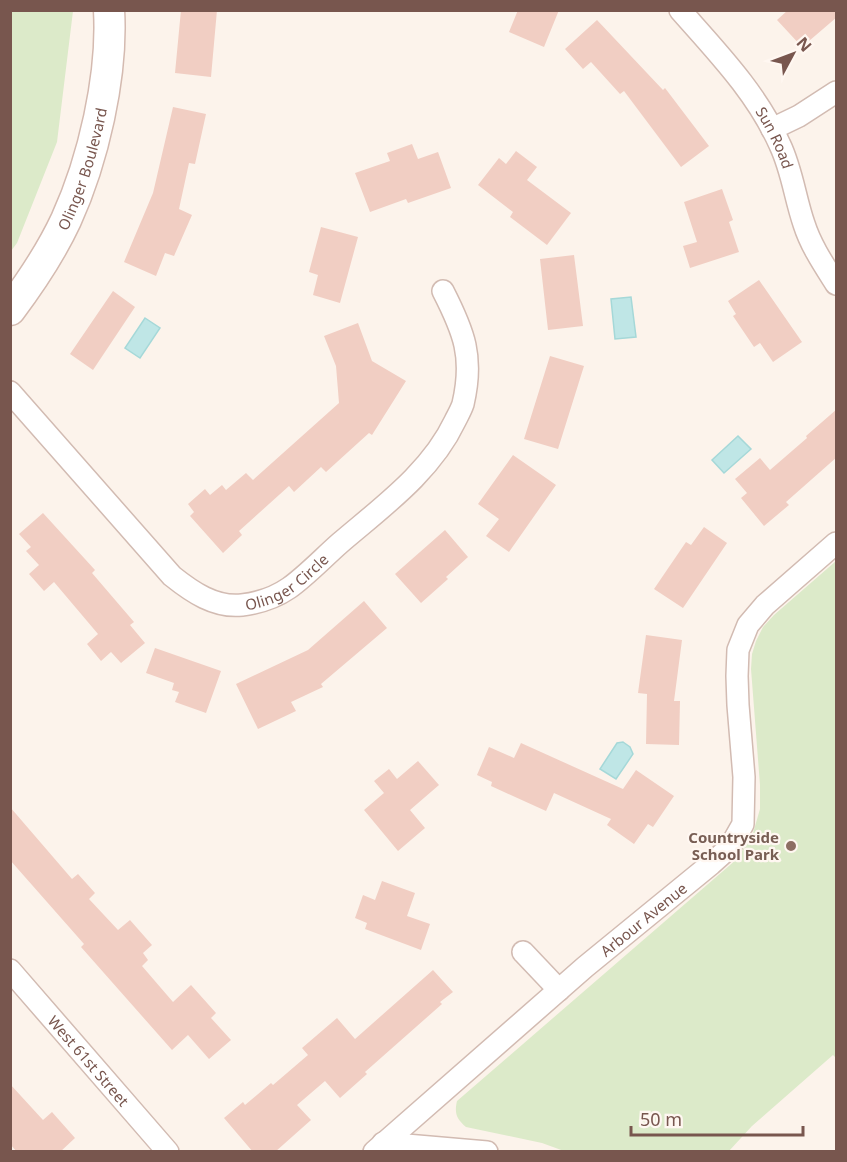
<svg xmlns="http://www.w3.org/2000/svg" width="847" height="1162" viewBox="0 0 847 1162" font-family="'Noto Sans',sans-serif">
	<rect width="100%" height="100%" fill="#fcf3eb"/>
	<!-- green -->
	<path fill="#dceac9" d="M11 10 73 11 57 142 17 243 11 251Z
		M836 561V1058L833 1055 752 1126 729 1151H564L542 1143 466 1127C457 1119 454 1114 457 1101L737 859 753 833 760 809V785L751 669 752 654 756 641 763 627 774 615Z"/>
	<!-- water -->
	<path fill="#bfe6e6" stroke="#a5d8d8" stroke-width="1.5" d="M631 297 636 337 615 339 611 299Z
		M145 318 160 328 140 358 125 348Z
		M738 436 751 449 724 473 712 460Z
		M623 742 630 747 633 754 616 779 600 769 617 743Z"/>
	<!-- building -->
	<path fill="#f1cec3" d="M181 10H217L211 77 175 73Z
		M518 10H559L544 47 509 32Z
		M788 10H837V17L802 47 777 20Z
		M597 20 663 90 665 88 709 146 681 167 624 91 620 94 591 62 583 69 565 49Z
		M173 107 206 114 195 164 189 163 179 209 192 215 174 256 165 253 156 276 124 262 153 193Z
		M412 144 418 159 438 152 451 188 408 203 406 199 370 212 355 173 390 161 387 153Z
		M516 151 537 167 527 180 571 213 547 245 510 217 513 212 478 185 499 158 506 164Z
		M722 189 733 220 729 222 739 252 690 268 683 246 697 242 684 202Z
		M321 227 358 237 340 303 313 295 318 275 309 272Z
		M574 255 583 326 548 330 540 259Z
		M759 280 802 342 773 362 760 343 754 347 733 316 736 314 728 301Z
		M113 291 135 307 93 370 70 354Z
		M358 323 372 361 406 381 372 435 369 433 326 472 321 467 294 492 289 486 239 531 242 535 223 553 190 516 194 512 188 504 205 489 210 495 222 485 226 490 246 473 253 480 339 403 336 366 324 336Z
		M550 356 584 366 558 449 524 439Z
		M837 409V457L786 502 789 505 764 526 741 498 747 493 735 479 760 458 770 470 807 438 806 436Z
		M513 455 556 485 509 552 486 536 499 519 478 504Z
		M43 513 95 570 92 573 134 622 130 625 145 643 121 663 111 652 101 661 87 644 98 634 54 582 44 591 29 574 39 565 26 551 31 547 19 534Z
		M704 527 727 543 683 608 654 589 686 542 691 545Z
		M445 530 468 557 446 577 448 579 421 603 395 574Z
		M364 601 387 628 321 684 323 687 291 702 296 711 258 729 236 684 308 650Z
		M646 635 682 640 674 701H680L679 745 646 744 647 694 638 693Z
		M155 648 221 671 206 713 175 702 179 692 172 690 174 683 146 673Z
		M521 743 623 789 636 770 674 796 653 827 648 824 634 844 607 825 611 819 554 793 546 811 491 786 492 782 477 775 489 747 514 758Z
		M418 761 439 785 410 810 425 828 398 851 364 810 384 793 374 781 389 769 397 779Z
		M10 807 72 879 78 874 95 893 89 899 118 930 130 920 152 945 143 953 148 960 142 966 173 1002 191 985 216 1013 211 1018 231 1040 209 1059 188 1035 172 1050 81 947 84 944 10 860Z
		M382 881 415 893 407 916 430 924 421 950 365 929 367 923 355 918 363 895 375 900Z
		M433 970 453 992 440 1002 442 1004 365 1072 367 1074 340 1098 325 1081 297 1105 311 1120 275 1152H253L224 1118 243 1102 245 1105 271 1083 273 1085 308 1055 302 1048 337 1018 355 1039Z
		M10 1084 43 1120 52 1112 75 1138 60 1152H17L10 1144Z"/>
	<g fill="none" stroke-linecap="round" stroke-linejoin="round">
		<defs>
			<g id="street">
				<path id="s1" d="M680 10C717 52 757 93 780 145 792 170 795 198 804 224 811 246 824 265 836 284"/>
				<path d="M772 129 799 116 836 92"/>
				<path id="s2" d="M10 392 172 576C192 592 215 608 242 605 258 603 276 597 289 588 306 576 324 557 340 543 382 507 431 472 455 421 458 415 461 410 463 404 474 357 464 332 443 291"/>
				<path d="M523 952 559 990"/>
				<path id="s3" d="M10 970 168 1152"/>
				<path d="M383 1143 487 1152"/>
				<path id="s4" d="M374 1152 585 967 711 864 730 847 743 824 744 777 738 705 737 676 738 650 748 625 765 605 836 543"/>
			</g>
			<g id="secondary">
				<path id="s5" d="M10 310C31 282 51 252 66 220 93 161 113 76 109 10"/>
			</g>
		</defs>
		<!-- street casing -->
		<use href="#street" stroke="#d2bbb2" stroke-width="24"/>
		<!-- secondary casing -->
		<use href="#secondary" stroke="#d4bab0" stroke-width="33"/>
		<!-- street -->
		<use href="#street" stroke="#fff" stroke-width="21"/>
		<!-- secondary -->
		<use href="#secondary" stroke="#fff" stroke-width="30"/>
	</g>
	<!-- markers -->
	<circle fill="#8d6e63" stroke="#fff7f1" stroke-width="2" cx="791" cy="846" r="6"/>
	<g text-anchor="middle" dominant-baseline="central" stroke-width="4.5" stroke-linejoin="round" paint-order="stroke">
		<!-- street labels -->
		<g font-size="15" fill="#78564e" stroke="#fff7f1">
			<text stroke="none"><textPath href="#s1" startOffset="160">Sun Road</textPath></text>
			<text stroke="none"><textPath href="#s5" startOffset="160">Olinger Boulevard</textPath></text>
			<text stroke="none"><textPath href="#s2" startOffset="374">Olinger Circle</textPath></text>
			<text stroke="none"><textPath href="#s4" startOffset="356">Arbour Avenue</textPath></text>
			<text stroke="none"><textPath href="#s3" startOffset="120">West 61st Street</textPath></text>
		</g>
		<!-- education labels -->
		<g font-size="15" font-weight="bold" fill="#785e54" stroke="#fff7f1" text-anchor="end">
			<text x="779" y="837">Countryside<tspan x="779" dy="17">School Park</tspan></text>
		</g>
	</g>
	<!-- border -->
	<rect width="847" height="1162" fill="none" stroke="#78564e" stroke-width="24"/>
	<!-- north arrow -->
	<g transform="translate(793 54) rotate(49)" stroke="#fff7f1" stroke-width="4.5" paint-order="stroke">
	<path d="M0-4.5L10 22L0 15L-10 22Z" fill="#78564e"/>
	<text y="-9" font-size="16" font-weight="bold" text-anchor="middle" fill="#78564e">N</text>
	</g>
	<!-- scale -->
	<path d="M631 1126v9h172v-9" fill="none" stroke="#78564e" stroke-width="3"/>
	<text x="640" y="1126" font-size="18" fill="#78564e" stroke="#fff7f1" stroke-width="4.5" paint-order="stroke">50 m</text>
</svg>
